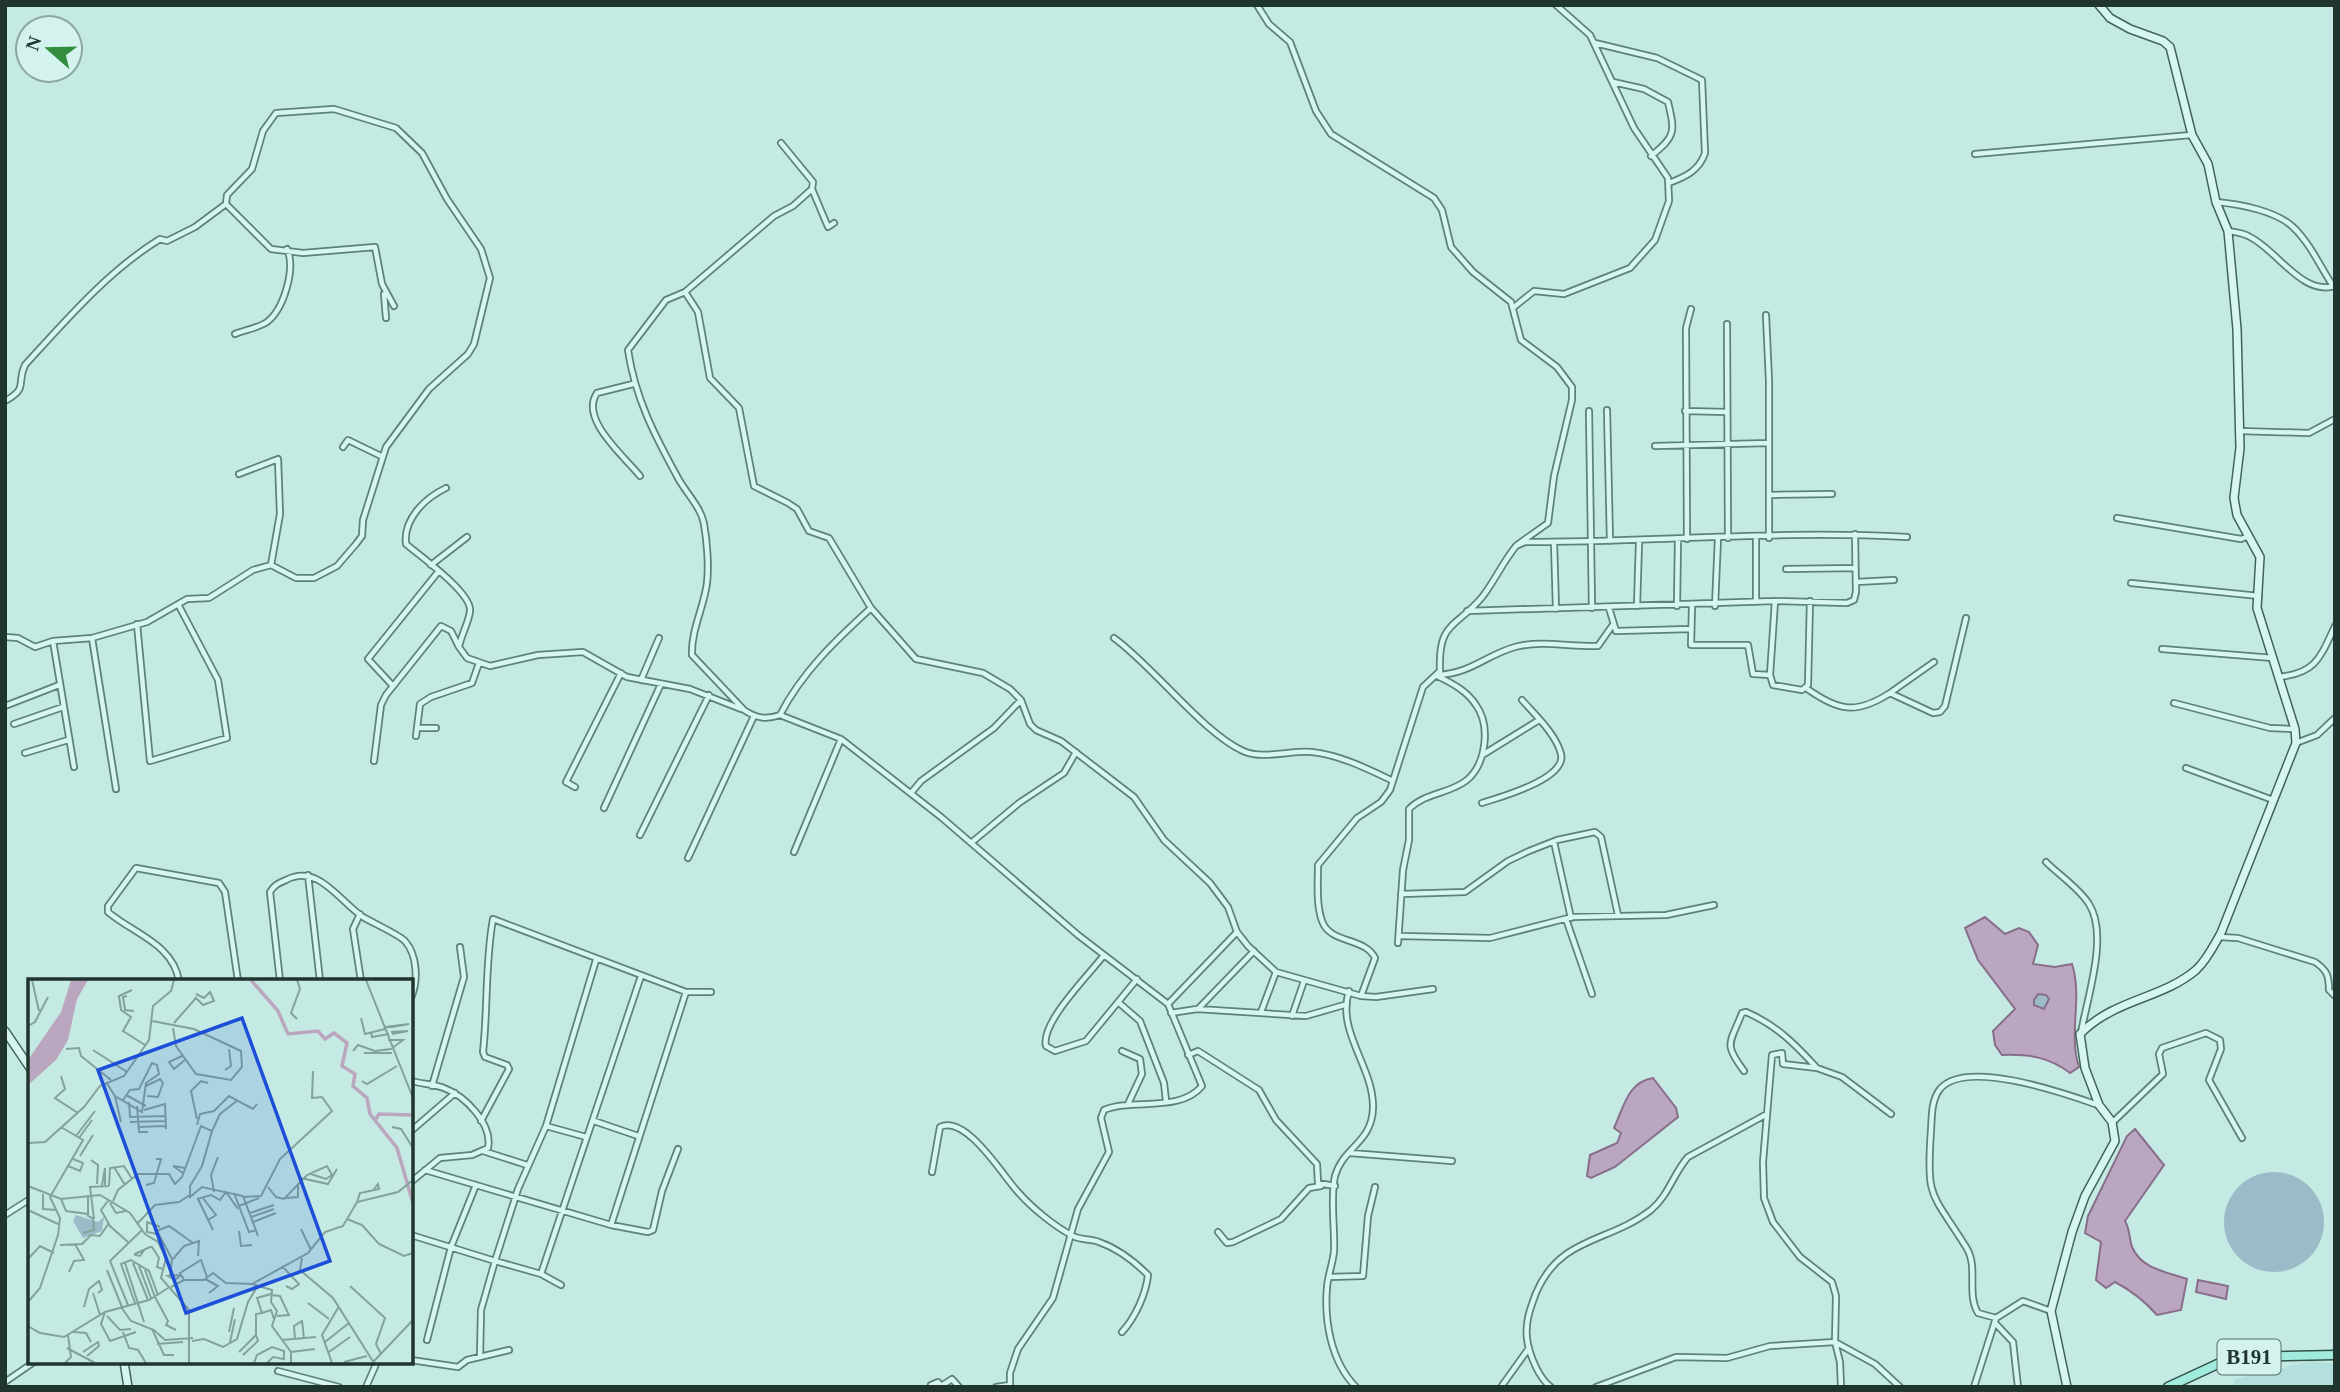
<svg xmlns="http://www.w3.org/2000/svg" width="2340" height="1392" viewBox="0 0 2340 1392" font-family="'Times New Roman',serif">
	<rect width="100%" height="100%" fill="#c5eae4"/>
	<!-- farmland -->
	<path fill="#b3dfde" d="M2311 1361 2335 1364V1387H2234V1379Z"/>
	<!-- green -->
	<path fill="#9abbc7" d="M2033 1001a8 8 0 1 1 16 0a8 8 0 1 1-16 0Z
		M2224 1222a50 50 0 1 1 100 0a50 50 0 1 1-100 0Z"/>
	<!-- water -->
	<path fill="#baa6be" stroke="#886e8b" stroke-width="2" fill-rule="evenodd" d="M1985 917 2005 934 2019 928 2029 932 2038 945 2033 964 2055 967 2072 964C2083 998 2068 1034 2079 1067L2070 1073C2049 1057 2029 1054 2002 1055L1995 1045 1993 1031 2015 1009 1978 960 1965 928ZM2038 994 2046 995 2049 999 2044 1009 2034 1005V1000Z
		M1653 1078 1676 1108 1678 1117 1615 1167 1591 1178 1587 1176 1590 1155 1617 1143 1621 1133 1614 1128C1624 1106 1628 1082 1653 1078Z
		M2135 1129 2164 1165 2125 1221C2130 1229 2129 1238 2132 1247 2142 1270 2168 1272 2187 1279L2181 1310 2157 1315C2144 1300 2132 1291 2115 1282L2106 1288 2096 1280 2101 1242 2085 1233 2088 1216 2127 1136Z
		M2198 1280 2228 1286 2226 1299 2196 1292Z"/>
	<g fill="none" stroke-linecap="round" stroke-linejoin="round">
		<defs>
			<path id="street" d="M1257 5 1269 24 1290 42 1316 111 1331 134 1434 198 1442 210 1451 247 1473 272 1511 302 1521 340 1557 367 1572 387V400L1554 476 1548 523 1517 545
				M1595 43 1657 58 1702 80 1705 153C1699 171 1685 177 1669 183
				M1613 82 1644 89 1668 102C1675 132 1676 136 1651 156
				M1975 154 2191 135
				M812 189 828 227 834 223
				M2216 202C2240 204 2276 211 2293 227 2310 243 2321 268 2333 286
				M226 204 271 249 303 253 375 247 382 284 394 306
				M2228 231C2236 232 2244 233 2250 237 2277 250 2302 296 2335 286
				M685 292 698 312 710 378 739 408 754 486 788 503 797 509 809 531 829 538 871 608
				M384 294 386 318
				M1514 307 1534 291 1564 294 1630 268 1655 240 1669 201 1668 178 1634 128 1590 35 1556 5
				M1766 315 1769 381V538
				M1727 324 1728 538
				M235 334C245 330 258 328 267 322 284 309 296 268 287 249
				M633 384 597 393C579 419 624 456 640 476
				M5 401C29 388 16 384 25 365 66 320 108 271 160 239L167 241 195 227 226 204 227 195 252 169 263 131 276 113 334 109 396 128 422 153 447 199 481 249 490 278 474 344 468 354 429 389 386 447 363 520 362 536 356 544 337 566 314 578H296L271 565 253 570 209 598 187 599 147 622 92 638 53 641 35 647 18 638 5 637
				M1607 410 1610 541
				M1589 411 1592 608
				M1685 411 1727 412
				M2240 431 2309 433 2335 419
				M1655 446 1769 443
				M343 447 348 440 383 457
				M239 474 278 459 280 514 271 565
				M446 488C425 498 403 519 406 544 420 556 472 593 470 611 469 622 461 635 459 647L467 658 490 666 538 655 583 652 627 677 690 689 741 709
				M1769 495 1832 494
				M2117 518 2241 539 2249 536
				M1756 538V602
				M1687 539 1686 328 1691 309
				M1554 542 1556 609
				M431 565 467 537
				M1786 569 1855 568
				M1856 582 1894 580
				M2131 583 2259 596
				M1775 601 1770 675 1773 685 1802 690 1808 685 1810 601
				M1637 606 1639 542
				M1677 606 1678 539
				M1692 606 1691 645H1748L1753 674 1770 675
				M1715 606 1718 538
				M1609 608 1616 631 1691 629
				M1467 611 1775 601 1847 603 1854 600 1856 592 1855 534
				M137 624 150 761 227 738 218 680 179 606
				M92 638 116 789
				M1114 638C1154 667 1202 732 1243 751 1263 760 1291 750 1312 752 1340 755 1368 769 1393 781
				M53 641 74 767
				M2162 649 2273 658
				M1438 675C1472 673 1486 655 1515 647 1541 640 1571 647 1598 646L1612 626
				M2279 677C2316 673 2320 658 2335 626
				M641 680 659 638
				M393 686 368 659 438 572
				M1806 688C1838 711 1856 715 1890 693L1933 713 1940 712 1945 706 1966 618
				M1890 693 1934 662
				M2174 703 2270 728 2295 729
				M5 706 59 685
				M780 715C766 720 756 718 744 710L692 655C691 630 704 607 707 583 709 566 707 541 704 524 701 507 686 493 678 478 655 436 635 398 628 350L666 300 685 292 774 216 793 206 812 189 813 182 781 143
				M14 724 63 707
				M417 728H436
				M416 736 420 704 431 697 472 683 479 663
				M2296 743 2317 735 2335 718
				M25 753 68 740
				M1484 754 1539 720
				M374 761 381 705 386 695 441 626 451 631 459 647
				M2186 768 2273 800
				M575 787 566 782 621 673
				M911 793 921 781 994 728 1021 700
				M1482 803C1500 797 1567 779 1561 754 1556 734 1535 715 1522 700
				M604 808 661 684
				M640 835 709 695
				M1554 842 1571 918
				M971 843 1019 803 1064 773 1076 752
				M794 852 841 739
				M688 858 754 716
				M2046 862C2059 875 2079 888 2089 904 2109 935 2087 998 2081 1033
				M308 875 320 981
				M1401 894 1465 892 1508 861 1529 851 1557 840 1595 832 1601 837 1618 915
				M360 914 353 929 361 981
				M1566 919 1592 994
				M1401 936 1490 938 1572 917 1666 915 1714 905
				M2219 937 2238 938 2315 962C2327 970 2329 976 2329 990L2335 996
				M1398 943 1403 870 1409 840V809C1426 792 1450 794 1467 780 1486 764 1491 726 1476 705 1467 691 1452 683 1437 676
				M1104 955C1089 975 1040 1023 1046 1046L1055 1051 1086 1041 1137 979
				M179 981C173 944 134 934 108 912V906L136 868 219 883 225 892 238 981
				M280 981 270 892C274 885 279 883 286 880 318 863 339 901 363 917 373 923 398 934 405 941 418 956 418 982 411 998
				M1349 991C1336 1032 1374 1067 1373 1108 1372 1143 1343 1147 1335 1176 1330 1198 1335 1227 1334 1251 1333 1263 1328 1275 1327 1287 1324 1321 1331 1362 1356 1387
				M1361 996 1376 997 1433 989
				M1118 1002 1140 1021 1164 1083 1166 1101
				M1168 1004 1237 932
				M1198 1009 1254 951
				M1261 1012 1276 972
				M1171 1013 1197 1009 1306 1016 1344 1005
				M1292 1016 1304 981
				M1122 1051 1140 1059 1142 1074 1128 1104
				M1188 1055 1198 1051 1259 1090 1276 1120 1317 1164 1318 1183 1335 1186
				M1744 1071C1723 1043 1730 1044 1742 1013L1746 1012C1776 1025 1794 1043 1816 1067
				M411 1081C422 1084 434 1084 444 1088 465 1096 493 1124 488 1148L472 1155 440 1158 411 1182
				M432 1086 464 977 460 947
				M481 1121 509 1069 507 1065 485 1057 483 1052C488 1008 485 962 493 919L686 992H711
				M594 1121 638 1136
				M2113 1122 2163 1074 2159 1054 2162 1048 2206 1033 2220 1040 2221 1049 2209 1080 2242 1138
				M546 1126 586 1137
				M411 1131 455 1093
				M483 1151 527 1165
				M1350 1153 1452 1161
				M425 1170 611 1225 648 1232 653 1230 662 1191 678 1149
				M932 1172 940 1127C966 1114 1003 1176 1018 1192 1032 1208 1054 1226 1073 1236 1080 1240 1091 1239 1099 1242 1119 1249 1134 1261 1148 1275 1146 1294 1135 1318 1122 1332
				M5 1215 30 1199
				M611 1225 686 992
				M1218 1232 1227 1243 1233 1242 1281 1219 1309 1188 1321 1186
				M411 1235 495 1261 518 1189 546 1126 596 960
				M541 1274 641 976
				M1329 1277 1363 1276 1368 1216 1375 1187
				M2051 1311 2023 1301 1996 1318 1978 1313C1966 1293 1979 1267 1966 1247 1931 1191 1926 1200 1931 1130 1932 1116 1931 1101 1940 1089 1966 1058 2066 1094 2098 1105
				M1996 1324 2013 1342 2018 1387
				M427 1340 451 1247 476 1185
				M480 1357 481 1310 495 1261 541 1274 561 1285
				M411 1360 458 1367 467 1360 509 1350
				M278 1371 339 1387
				M5 1382 34 1362
				M931 1385 938 1382 941 1386 952 1379 959 1387
				M366 1387 377 1362
				M996 1387 1010 1385
				M1010 1387V1373L1018 1349 1053 1298 1078 1209 1109 1152 1101 1118 1104 1110C1132 1098 1180 1113 1202 1086L1168 1004 1078 935 941 817 841 739 780 715C802 672 836 640 871 608L916 659 983 673 1010 689 1021 700 1030 724 1036 730 1061 741 1134 797 1164 840 1210 883 1228 907 1237 932 1248 946 1276 972 1361 996 1375 958C1365 937 1330 944 1322 921 1316 904 1318 883 1318 865L1357 818 1381 802 1390 790 1423 687 1440 671C1438 620 1456 629 1483 596 1495 580 1503 562 1516 546L1525 542C1652 542 1780 530 1907 537
				M1501 1387 1529 1348
				M1551 1387C1539 1379 1529 1354 1527 1339 1525 1322 1530 1309 1536 1293 1560 1236 1609 1243 1651 1210 1669 1195 1673 1174 1688 1157L1767 1114
				M1596 1387 1676 1357 1727 1358 1770 1346 1835 1342 1875 1364 1900 1387
				M1841 1387 1840 1362 1835 1342 1836 1296 1832 1282 1800 1257 1773 1222 1764 1198 1763 1162 1772 1055 1782 1053 1783 1064 1817 1068 1842 1077 1891 1114
				M1974 1387 1996 1318"/>
			<path id="secondary" d="M5 1031 30 1068
				M124 1362 128 1387
				M2067 1387 2051 1311 2072 1232 2085 1196 2115 1141 2112 1122 2099 1105 2085 1068 2080 1034C2114 999 2162 999 2196 970 2207 960 2214 945 2221 933L2296 743 2295 729 2257 608 2260 557 2237 515 2234 498 2240 448 2237 329 2228 231 2216 202 2208 164 2192 135 2170 47 2163 41 2130 29 2110 18 2099 5"/>
			<path id="primary" d="M2168 1387 2222 1362 2244 1357 2335 1355"/>
		</defs>
		<!-- street casing -->
		<use href="#street" stroke="#5d8377" stroke-width="8"/>
		<!-- secondary casing -->
		<use href="#secondary" stroke="#406558" stroke-width="10"/>
		<!-- primary casing -->
		<use href="#primary" stroke="#315145" stroke-width="11"/>
		<!-- street -->
		<use href="#street" stroke="#d8f6f1" stroke-width="4.5"/>
		<!-- secondary -->
		<use href="#secondary" stroke="#d8f6f1" stroke-width="7"/>
		<!-- primary -->
		<use href="#primary" stroke="#a0eade" stroke-width="8"/>
	</g>
	<g text-anchor="middle" dominant-baseline="central" stroke-width="5" stroke-linejoin="round" paint-order="stroke">
		<!-- shield labels -->
		<rect fill="#d4f2ee" stroke="#556e67" stroke-width="2" x="2217.5" y="1339.5" width="63" height="35" rx="5"/>
		<g font-size="21" font-weight="bold" fill="#1f352d">
			<text x="2249" y="1357">B191</text>
		</g>
	</g>
	<!-- overview -->
	<g transform="translate(28 979)">
		<rect width="385" height="385" fill="#c5eae4"/>
		<path d="M48 236 70 243 76 238 74 252 55 259 45 242Z" fill="#9abbc7"/>
		<path d="M43 1H60L49 20 40 61 28 81 0 106V81L33 33Z" fill="#baa6be"/>
		<path fill="none" stroke="#baa6be" stroke-width="3.5" d="M223 1 250 32 260 55 290 52 297 60 306 54 319 64 314 87 327 95 325 107 339 119 342 135 369 169 385 224M347 141 351 135 385 136"/>
		<path fill="none" stroke="#83a29b" stroke-width="2" d="M4 1 11 32M338 1 385 119M104 11 91 17 93 31 103 38 95 52 117 66M99 17 95 18 97 31 106 32M167 18 175 26 186 22 182 13 176 19 168 15M333 39 337 55 357 50M269 40 263 34 272 10 269 1M124 42 166 50 213 72 214 88 203 101 168 95 148 67 145 49M146 44 168 19M0 47 7 43 20 18M357 48 381 45 364 48M343 53 344 58 361 55M363 53 380 52 364 55M360 61H375L363 70M38 70 51 69 53 77 83 101M65 71 99 93M325 72 330 66 347 72 363 70M336 74H364M154 77 141 83 146 90 158 80M197 91 203 87 201 70M33 97 37 110 27 119 50 134M334 102 339 105 369 87M78 103 87 117 114 133 118 104 131 95 129 86 124 84 111 110 102 111 95 121M118 107 132 100 135 104 130 118 119 117M98 116 118 127M87 117 93 143M101 123 102 138 137 137M109 127 111 153H120M116 131 137 125 138 150M169 140 163 112 173 102 180 104M102 143 137 142M169 146 172 135 186 132 201 117 225 130 229 125M110 148 137 147M364 148 373 150 385 169M184 152 192 135 210 121M48 157 67 132M51 159 64 141M0 164 17 163 56 128 72 107 96 97 121 61 125 27 143 12 146 1M52 177 65 156M63 181 70 186 69 205M40 187 52 192 55 184 45 180M86 188 97 206M155 194 145 187 157 189M273 199 300 205 309 190M74 206 77 189V206M118 206 126 204 133 180H128M0 207 33 220 72 216 102 234 117 255 130 263 138 279 133 299 161 331V384M81 207 82 189 96 187 104 200M240 208 248 218 256 220 279 196 299 187 304 196 298 200 283 195M186 213 183 196 190 178M206 214 221 253 229 251M15 215V230L29 231M60 218V237L66 240M174 218 188 236 180 241M216 218 233 217 252 180 304 132 294 118 284 119 285 92M258 219 270 218V206M33 220 38 232 60 235M169 220 183 216 192 221 198 213 210 230M170 220 185 251M80 222 73 231 82 247 101 264M85 222 90 211 110 195H141L147 205 154 198 173 147 184 152 174 187 162 207V218L174 208 215 217 230 257M329 223 332 214 351 210 350 205 346 210M82 224 88 234 98 232M211 227 231 219M0 231 30 245M222 234 246 226M223 238 246 230M66 240 62 208 81 207M319 240 334 246 351 265 376 277 385 274M225 243 248 234M110 244 127 226 151 223 162 216M273 250 283 271M211 252 213 267 224 266M55 254 66 251 65 240M129 255 119 253V243L132 248M32 266 54 265 63 256 72 257 81 244M117 270 112 277 107 276V275L122 268H124L131 279 129 288 135 290M274 279 272 291 305 319 346 384M0 280 12 267 26 274M145 280 156 267 171 262 170 277M97 284 116 343M105 284 120 321M111 287 123 319M254 287 271 305 264 310 258 307M79 291 94 328M117 291 127 318M41 293 46 282 56 281 47 265M142 296 144 280 129 252 141 247 165 264M152 296 140 297 147 301 153 296M177 300 190 307 181 314M156 301 152 294 173 281 179 298M224 305 244 311 243 323 249 332 244 347 263 373V384M322 307 357 339 348 365 353 375M143 308 156 301H176L185 294 198 304 224 305 280 274 297 253 315 247 329 223 370 213 385 201M65 314 72 336M243 315 229 319 234 334 243 331 246 340M243 316 252 317 261 336 249 337M127 318 140 342 138 346 148 351M0 323 12 309 30 256 32 239 22 218 55 161 33 148M107 324 93 285 103 281 121 292 130 316M280 324 301 340M100 326 82 282 114 251M56 328 61 310 71 302 74 311 70 314M93 328 103 342 126 351 137 361 165 359M77 333 73 345 82 362 108 353M79 337 92 351 103 350M0 347 12 354 36 358 77 333 121 321 140 309M124 350 136 376H146M45 353 58 354 63 363M95 353 101 369 110 371 118 384M201 353 206 329M267 360 266 347 274 342 276 359M254 361 288 358M164 362 176 360 195 368 209 360 220 323 229 308M202 363 207 340M297 363 321 344M129 365 155 363M39 369 67 384M55 373 70 363 71 367 59 377M211 373 228 356V335L234 334M263 373 287 370M301 373 322 358M215 376 230 362 228 356M346 382 385 341M316 383 339 377M37 384 43 378 40 356M226 384 229 376 244 368 256 372V380L245 378 239 384M304 384 294 356 310 329"/>
		<path fill="#1d4ed8" fill-opacity="0.15" stroke="#1d4ed8" stroke-width="3.5" d="M214 39 302 282 158 334 70 91Z"/>
		<rect width="385" height="385" fill="none" stroke="#1f352d" stroke-width="3.5"/>
	</g>
	<!-- border -->
	<rect width="2340" height="1392" fill="none" stroke="#1f352d" stroke-width="14"/>
	<!-- north arrow -->
	<g transform="translate(49 49) rotate(290)"><circle r="33" fill="#d4f2ee" stroke="#8ca6a1" stroke-width="2"/>
	<path d="M0-5L12 26L0 18L-12 26Z" fill="#328d3f"/>
	<text y="-10" font-size="19" font-weight="bold" text-anchor="middle" fill="#1f352d">N</text>
	</g>
</svg>
